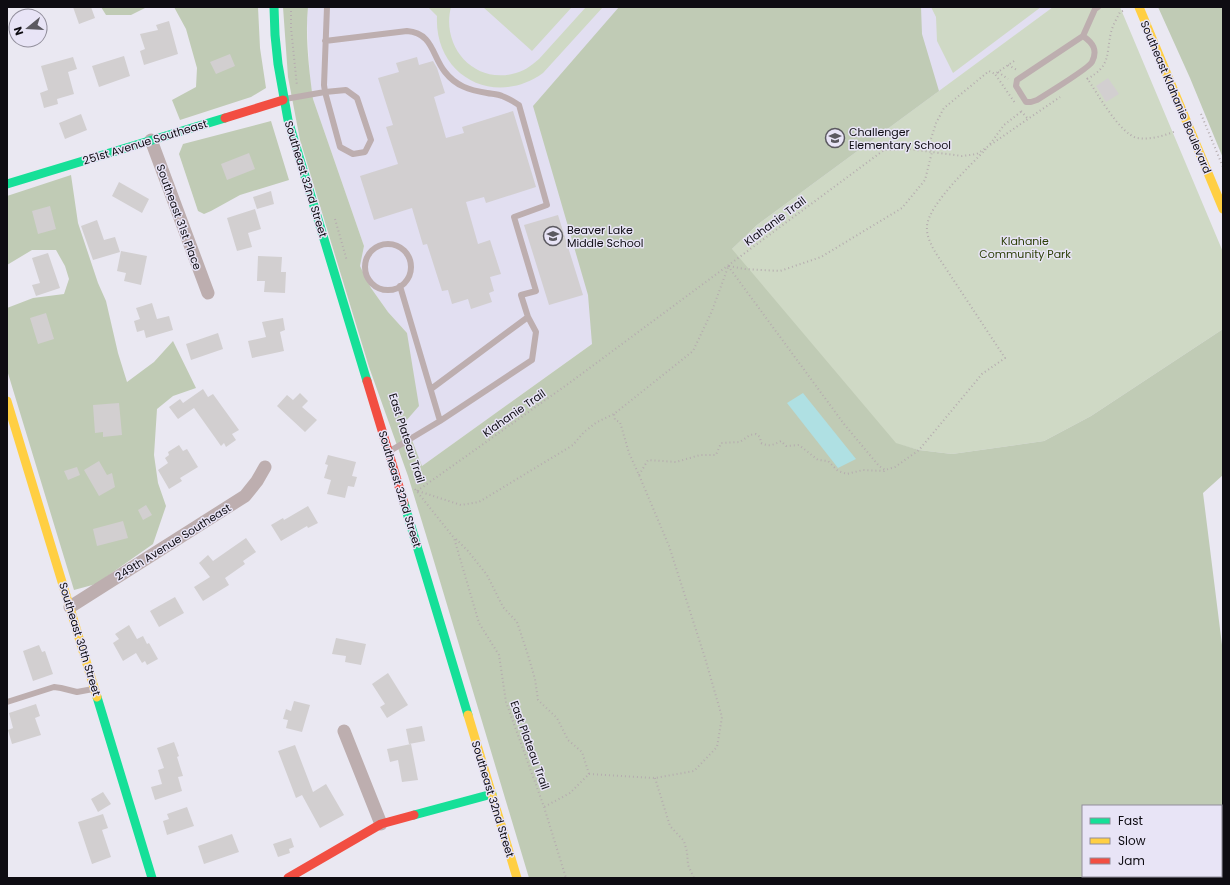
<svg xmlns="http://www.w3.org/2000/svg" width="1230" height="885" viewBox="0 0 1230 885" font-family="Poppins,sans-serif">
	<rect width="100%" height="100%" fill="#eae8f2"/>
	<!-- built -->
	<path fill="#e2dff1" d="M308 7H1053L813 185 422 466 405 422 407 333 388 312 371 288 360 266 364 246 313 99 310 81 307 20Z"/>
	<!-- green -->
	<path fill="#cfd9c5" d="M428 7H451C441 45 472 83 512 74 523 72 531 66 539 59L586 7H603L543 73C494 108 434 76 437 16Z
		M483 7H572L532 51Z
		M931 7H1041L953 73 937 41 936 17Z
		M1053 7H1120L1223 252V329L1091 416 1044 441 952 454 919 450 897 444 623 322 732 249 757 225Z"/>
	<!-- forest -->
	<path fill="#c0cbb5" d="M101 7H147L131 15H106Z
		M174 7H258L260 48 266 88 251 97 180 120 172 100 196 87 197 68 186 29Z
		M283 7H308C305 36 309 70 313 99L364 246 360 266 371 288 388 312 407 333 419 406 405 422 422 466 592 344 588 295 533 106 619 7H921L922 34 939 91 757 225 732 249 896 443 919 450 952 454 1044 441 1091 416 1223 329V475L1203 493 1223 653V831L1221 838V806H1083V876H1211L1210 878H529L430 548 408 476 369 367 300 140 288 77Z
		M1158 7H1223V158L1190 78Z
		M271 121 289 180 240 195 211 211 204 214 198 211 179 154 183 144Z
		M71 175 78 223 98 283 106 301 118 353 127 382 154 362 173 341 196 388 173 396 157 409 154 455 158 483 166 506 153 544 96 584 74 590 7 370V308L33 298 64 294 69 279 65 266 56 250H32L7 265V196Z"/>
	<!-- water -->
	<path fill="#afe0e3" d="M803 393 856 459 838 468 787 403Z"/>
	<!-- building -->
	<path fill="#d2cfd0" d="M73 7H91L95 18 79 24Z
		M169 21 178 54 144 65 140 51 145 49 140 34 158 30 156 25Z
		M230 54 235 66 216 74 210 62Z
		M124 56 130 76 99 87 92 66Z
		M73 57 77 69 68 72 74 94 57 99 58 104 44 108 40 93 48 90 41 66Z
		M417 57 419 65 433 61 437 68 445 93 434 97 446 138 464 133 462 127 513 111 536 187 486 203 484 197 466 202 478 244 490 240 501 274 490 277 494 291 489 293 492 302 471 309 468 299 452 304 448 290 442 291 427 244 423 245 412 208 374 220 360 176 398 164 386 127 393 125 378 78 399 72 396 63Z
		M1108 78 1119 94 1106 102 1096 86Z
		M81 114 87 130 65 139 59 123Z
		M249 153 255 169 227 180 221 164Z
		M119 182 149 199 142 213 112 196Z
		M271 191 274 204 257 209 253 197Z
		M50 206 56 229 38 234 32 211Z
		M255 209 261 229 248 233 252 247 237 251 227 218Z
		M558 215 583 295 549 305 524 225Z
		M97 220 104 240 115 237 120 252 93 260 81 226Z
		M121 251 147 256 141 285 124 281 126 273 117 271Z
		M48 253 60 288 36 296 32 285 40 283 32 258Z
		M258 256 282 257 281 272H286L285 293 264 292 265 281H257Z
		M152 303 157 319 169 316 173 330 146 338 144 330 137 332 134 321 140 319 136 308Z
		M46 313 54 339 38 344 30 318Z
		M283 318 285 330 280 332 284 351 252 358 248 341 266 337 262 322Z
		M218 333 223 349 191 360 186 344Z
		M203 389 208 397 213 394 239 430 232 434 236 440 226 447 224 443 221 446 194 408 178 419 169 407 180 399 183 403Z
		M300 393 308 401 302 407 317 420 305 432 277 406 287 395 293 400Z
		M119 403 122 435 103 437V432L95 433 93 405Z
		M179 445 183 451 187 449 198 467 180 478 182 481 169 489 158 470 168 463 165 458 169 455 168 452Z
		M328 455 356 462 352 476 357 477 354 487 348 486 345 498 327 494 331 480 324 478 328 465 325 464Z
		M99 461 107 475 112 473 115 487 99 496 84 470Z
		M77 467 80 475 68 480 64 471Z
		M146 505 152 515 143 520 138 510Z
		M308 506 318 523 308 528 307 526 281 541 271 525 283 518 284 520Z
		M123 521 128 538 97 546 93 529Z
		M246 538 256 552 243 561 245 564 225 578 229 585 203 601 194 587 210 577 199 563 208 555 213 561Z
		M175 597 184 613 159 627 150 611Z
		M129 625 137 639 143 636 147 644 149 643 158 659 147 665 145 661 142 663 136 653 123 661 113 643 119 639 115 634Z
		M336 638 366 644 361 665 345 662 346 656 332 654Z
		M39 645 42 652 45 651 53 674 33 681 23 651Z
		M388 673 408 705 387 718 380 707 385 704 372 684Z
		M294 701 310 705 302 732 286 728 288 720 283 719 286 709 291 711Z
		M36 704 40 716 35 718 41 735 12 744 8 730 13 728 9 713Z
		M422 726 425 741 409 744 406 729Z
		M174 742 179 756 177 757 183 776 178 777 182 791 155 800 151 787 162 784 158 770 164 768 157 748Z
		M411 744 418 780 402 782 398 760 390 762 387 749Z
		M295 745 313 792 326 784 344 815 320 828 302 795 296 798 278 751Z
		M103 792 111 804 98 812 91 799Z
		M187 807 194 826 167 835 163 821 169 819 167 814Z
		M103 814 108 828 102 830 111 857 92 864 78 822Z
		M232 834 239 852 204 864 198 846Z
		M291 838 294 847 289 849 290 853 278 857 273 844Z"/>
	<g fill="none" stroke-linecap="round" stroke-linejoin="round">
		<!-- path -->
		<path stroke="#b5acaf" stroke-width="2" stroke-dasharray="1 3" stroke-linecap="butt" d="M291 7V28L297 86
			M1014 61 995 74 1015 103
			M1008 65 1017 70
			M998 72 1008 79
			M1087 78C1097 93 1120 134 1137 138 1150 140 1163 136 1176 131
			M1087 79C1111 66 1106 55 1111 32 1113 25 1117 18 1120 12L1125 10
			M1021 111 1028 119
			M1201 114 1223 167
			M990 144 1004 125 1022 111
			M335 219 347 261
			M728 266 844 424 879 466 885 470 895 467 919 450 982 374 1005 358 937 255C932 247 926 236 927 226 929 204 970 166 986 149
			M729 266 745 269 780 271 821 257 902 208 925 180 932 152 930 142 936 123 944 108 989 71 995 74
			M639 475 648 460 676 462 700 455H716L721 443 740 442 750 435 756 434 760 437 761 443C769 447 773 445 781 441L786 446 799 445 818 460 828 461 838 471 847 474 863 470 884 471 885 470
			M415 489 454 538 479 623 499 655 506 702 544 807 566 878
			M417 491 568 384 884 150 909 149 962 156 977 154 1060 97
			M418 491 461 505 479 502 573 445 584 432 597 422 614 414 693 351 712 311 728 267
			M456 539 468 551 487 575 503 607 517 622 527 652 535 679 538 700 557 718 568 740 582 752 589 774 570 793 544 807
			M589 774 655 778 694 771 717 747 722 717 705 658 669 546 639 475 629 453 620 422 615 420 614 414
			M655 778 670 826 684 841 687 852 688 865 694 878"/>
		<!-- lane -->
		<path stroke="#bdaeaf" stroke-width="6" d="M1083 36C1093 43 1098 50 1092 62 1089 68 1045 95 1037 100L1031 102H1026L1016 86 1017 80 1083 36 1095 9 1098 7
			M325 41 407 31C433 33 432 56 445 72 456 86 469 90 487 93 492 94 498 94 502 96 508 98 514 102 519 105L547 205 514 217 536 291 521 295 528 317 536 332 532 360 440 421 390 451
			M285 99 325 92 346 90 357 98 371 140 365 152 353 154 340 147 325 92 324 85 327 7
			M365 267a23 23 0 1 1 46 0a23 23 0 1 1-46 0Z
			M400 286 440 421
			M431 389 528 317
			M7 702 54 687 61 688 77 692 93 689"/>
		<!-- street -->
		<path stroke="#bdaeaf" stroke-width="13" d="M151 140 208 293
			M70 607 245 496 257 481 265 467
			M344 731 381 824"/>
		<!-- fast -->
		<path stroke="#16e098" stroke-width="9" d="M274 7 275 35 278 64 288 120 367 381
			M7 184 225 118
			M404 503 468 715
			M97 697 152 878
			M414 815 492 794"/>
		<!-- slow -->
		<path stroke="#ffcf43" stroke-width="9" d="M1139 7 1223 209
			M7 401 97 697
			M468 715 517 878"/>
		<!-- jam -->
		<path stroke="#f24e42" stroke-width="9" d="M225 118 283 100
			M367 381 404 503
			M288 878 381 824 414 815"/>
	</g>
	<!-- icons -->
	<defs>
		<symbol id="school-ring" viewBox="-11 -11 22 22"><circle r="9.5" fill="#e8e4f6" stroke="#5b5960" stroke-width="1.5"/><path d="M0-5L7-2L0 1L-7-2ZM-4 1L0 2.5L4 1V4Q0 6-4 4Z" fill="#5b5960"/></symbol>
	</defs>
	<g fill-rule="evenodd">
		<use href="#school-ring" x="824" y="127" width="22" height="22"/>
		<use href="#school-ring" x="542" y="225" width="22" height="22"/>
	</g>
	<g text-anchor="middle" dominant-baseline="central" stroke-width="3" stroke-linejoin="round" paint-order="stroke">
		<!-- street labels -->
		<g font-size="11" fill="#0e0c12" stroke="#e8e4f6">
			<text transform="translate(1176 97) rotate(67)">Southeast Klahanie Boulevard</text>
			<text transform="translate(145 142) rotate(-17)">251st Avenue Southeast</text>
			<text transform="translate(306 179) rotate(73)">Southeast 32nd Street</text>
			<text transform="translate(179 217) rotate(70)">Southeast 31st Place</text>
			<text transform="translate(775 221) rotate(-37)">Klahanie Trail</text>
			<text transform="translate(514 413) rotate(-35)">Klahanie Trail</text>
			<text transform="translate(407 438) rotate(72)">East Plateau Trail</text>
			<text transform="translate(400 489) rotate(73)">Southeast 32nd Street</text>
			<text transform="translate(173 542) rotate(-32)">249th Avenue Southeast</text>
			<text transform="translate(80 639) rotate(73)">Southeast 30th Street</text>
			<text transform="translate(530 745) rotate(70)">East Plateau Trail</text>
			<text transform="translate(493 799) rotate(73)">Southeast 32nd Street</text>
		</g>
		<!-- poi labels -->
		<g font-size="11" fill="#0e0c12" stroke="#e8e4f6" text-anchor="start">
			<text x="849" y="132">Challenger<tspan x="849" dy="13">Elementary School</tspan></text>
			<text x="567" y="230">Beaver Lake<tspan x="567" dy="13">Middle School</tspan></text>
		</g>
		<!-- park labels -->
		<g font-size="11" fill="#2d3f08" stroke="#e8e4f6">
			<text x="1025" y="241">Klahanie<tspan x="1025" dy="13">Community Park</tspan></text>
		</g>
	</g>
	<!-- border -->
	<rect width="1230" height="885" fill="none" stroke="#0e0c12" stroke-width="16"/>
	<!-- legend -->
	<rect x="1082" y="805" width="140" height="72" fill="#e8e4f6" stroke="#918e9b"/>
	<rect x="1090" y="818" width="20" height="6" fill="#16e098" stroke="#918e9b"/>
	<text x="1118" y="825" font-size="12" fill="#0e0c12">Fast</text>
	<rect x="1090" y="838" width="20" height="6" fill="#ffcf43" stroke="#918e9b"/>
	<text x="1118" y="845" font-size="12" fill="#0e0c12">Slow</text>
	<rect x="1090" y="858" width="20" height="6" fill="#f24e42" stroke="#918e9b"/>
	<text x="1118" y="865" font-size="12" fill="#0e0c12">Jam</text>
	<!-- north arrow -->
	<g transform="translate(28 28) rotate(252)"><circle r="19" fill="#e8e4f6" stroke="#918e9b"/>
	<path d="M0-3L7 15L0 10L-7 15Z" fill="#5b5960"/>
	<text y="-6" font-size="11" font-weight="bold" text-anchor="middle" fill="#0e0c12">N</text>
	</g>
</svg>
